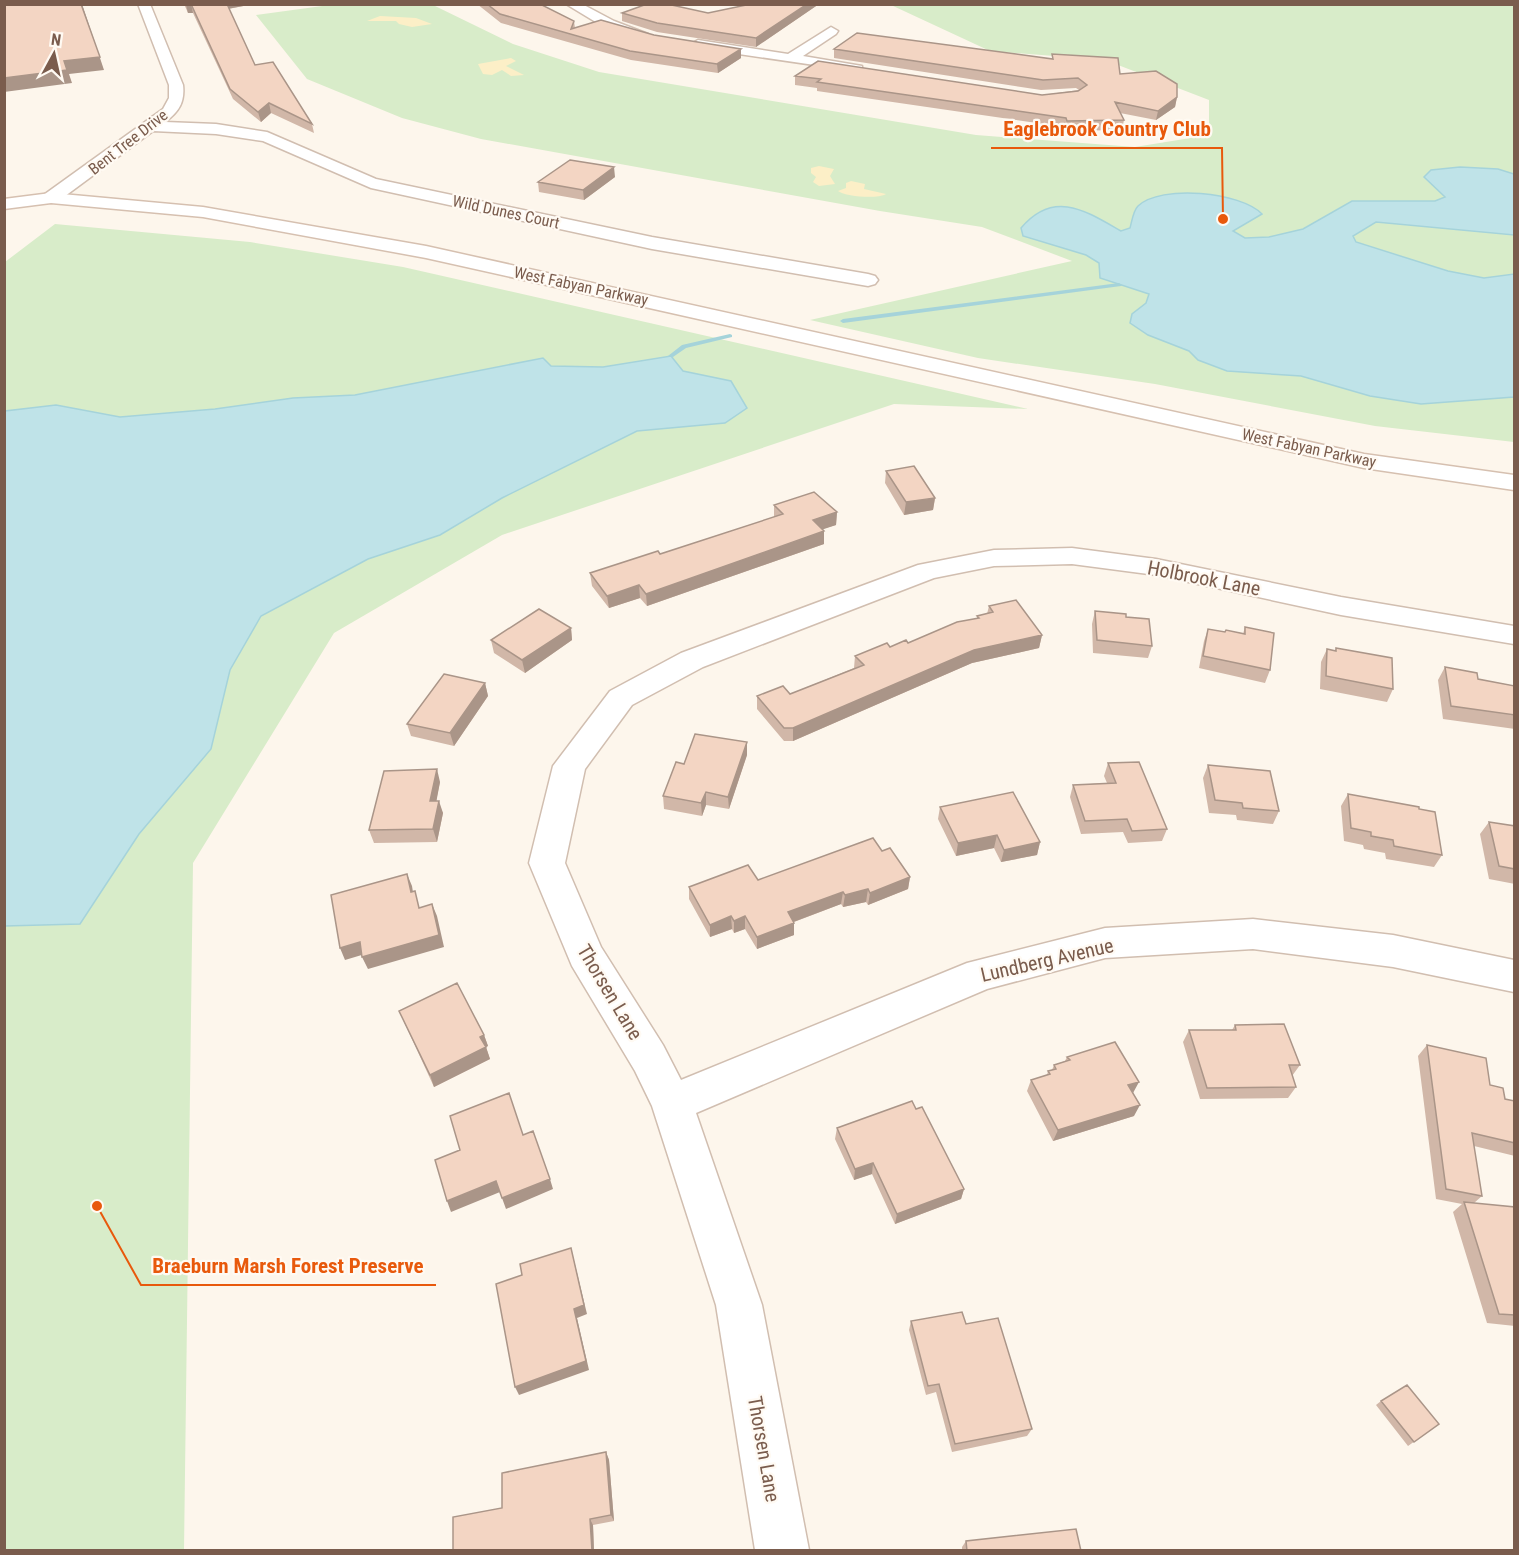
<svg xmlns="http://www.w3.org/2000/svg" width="1519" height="1555" viewBox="0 0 1519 1555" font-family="'Roboto Condensed',sans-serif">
	<rect width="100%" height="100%" fill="#fdf6ec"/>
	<!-- green -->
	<path fill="#d8ecc9" d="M337 4 433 5 513 44 599 72 976 135 1135 147 1209 135V100L1105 60 990 51 891 5H1514V442L1375 426 1155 384 978 358 810 320 1072 261 982 227 880 211 481 139 402 118 307 79 256 15Z
		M55 224 250 242 403 267 1028 409 894 404 502 535 334 633 193 863 184 1550H5V262Z"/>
	<!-- sand -->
	<path fill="#fcefc7" d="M380 16 416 18 432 24 412 27 399 24 396 21H367Z
		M511 58 516 61 506 66 524 75 511 76 502 70 492 75 483 74 478 64Z
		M819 166 834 169 830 176 835 184 819 186 813 182 816 177 811 173V168Z
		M851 181 865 184 864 189 886 194C878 199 846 197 838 191L846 188V183Z"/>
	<!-- water -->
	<path fill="#bfe3e8" stroke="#a5d3da" stroke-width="1.5" d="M1460 167 1498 169 1514 174V235L1376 222 1353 236 1356 242 1448 271 1484 278 1514 274V397L1421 404 1370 396 1301 376 1227 371 1198 360 1189 351 1148 335 1130 323 1132 314 1146 303 1149 294 1100 278 1099 263 1086 255 1023 236 1021 228C1054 189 1086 211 1121 231L1130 228C1132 221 1133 211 1138 206 1161 184 1241 192 1262 214L1233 231 1245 238 1269 237 1303 229 1352 201H1435L1445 197 1424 177 1431 170Z
		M671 356 683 371 731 381 747 408 725 423 637 431 502 498 440 535 368 559 261 616 230 670 211 749 139 834 80 924 5 926V411L56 405 120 417 215 409 293 398 355 395 543 358 551 366 603 367Z"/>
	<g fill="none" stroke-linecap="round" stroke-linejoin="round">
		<!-- stream -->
		<path fill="#a5d3da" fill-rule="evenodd" d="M1119 283 1122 285 1121 286 843 323 840 321 843 319Z
			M730 334 732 335V337L686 348 673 357 668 356 682 345Z"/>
		<defs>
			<path id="street" d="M138 4H150L183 85C185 102 179 112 165 122L216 124 267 132 376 179 652 237 868 274 875 276 878 280 875 284 868 286 652 249 371 188 263 141 216 134 153 131 57 202H45L42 198 45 194 163 109 169 98V85Z
				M566 4H582L614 21 648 34 641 38 604 27Z
				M831 27 838 31 836 34 803 56 862 66V72L698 48 691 44 698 40 788 54Z
				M1072 548 1156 559 1341 597 1514 626V644L1341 615 1156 575 1072 564 994 566 934 578 703 667 632 705 585 769 565 863 601 947 663 1045 681 1080 967 963 1105 928 1253 919 1393 935 1514 960V992L1393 967 1253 949 1105 958 987 989 696 1113 762 1305 809 1550H755L716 1305 652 1106 635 1071 572 966 529 863 553 766 610 691 681 653 918 565 994 550Z"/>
			<path id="secondary" d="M51 193 203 207 426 246 1364 454 1514 475V490L1364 468 426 258 203 217 51 203 4 209V199Z"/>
		</defs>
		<!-- street casing -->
		<use href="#street" stroke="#d1beb0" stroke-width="3"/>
		<!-- secondary casing -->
		<use href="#secondary" stroke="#d6c0b0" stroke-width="3"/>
		<!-- street -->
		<use href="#street" fill="#fff" fill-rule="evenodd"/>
		<!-- secondary -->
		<use href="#secondary" fill="#fff" fill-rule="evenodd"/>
	</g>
	<!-- wall -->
	<path fill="#d1b7a8" d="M184 4H254L228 9 255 65 312 124 314 133 271 113 261 122 233 99 193 13H188Z
		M477 4H540L574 21 575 28 654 35 741 49V58L718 73 631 60 501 23Z
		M751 4H819L756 47 657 32 622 21V13H708Z
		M834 49 1052 59V54L1120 74 1177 97 1175 107 1156 120 1120 113 1124 120 1122 130 1065 131 1064 127 817 91V88L795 85V76L1042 95 1079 90 1076 88 1041 90 834 58Z
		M615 177 584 200 539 192 538 182Z
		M886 471 935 498 933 510 904 515 885 483Z
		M774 505 837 512 836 525 822 529 824 531V544L647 606 640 598 609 608 592 586 590 573 660 554 774 517Z
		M989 606 1042 635 1039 648 972 663 793 741H784L757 709V696L790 694 854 668 855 656 908 643 977 618V616L987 614Z
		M1095 611 1126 617 1152 646 1148 658 1093 653 1092 624Z
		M1245 627 1270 670 1265 683 1199 668 1204 641 1208 629 1225 632 1243 634Z
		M571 628 572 640 525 673 494 653 491 640Z
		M1336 648 1393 689 1387 702 1320 689 1321 662 1327 649 1335 651Z
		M1445 667 1478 679 1515 686V729L1443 719 1438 680Z
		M485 683 488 696 454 746 411 736 407 724Z
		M747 755 729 809 706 805 702 816 664 809 663 796 684 764Z
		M1108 763 1167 829 1162 841 1128 843 1123 832 1081 834 1070 797 1073 785 1107 783 1104 776Z
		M1208 765 1279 811 1273 824 1237 820 1236 815 1209 813 1203 778Z
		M440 782 436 801 443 813 437 842 374 843 369 830Z
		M1348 794 1419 809 1442 855 1434 867 1386 859 1385 853 1364 849 1363 845 1344 841 1341 806Z
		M940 807 1040 842 1037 855 1001 862 994 848 956 856 938 819Z
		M1489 822 1515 826V884L1489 879 1480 834Z
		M882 851 910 877 908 889 868 905 866 902 843 907 841 904 794 922V935L757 949 745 929 734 933 732 929 710 937 689 899V887L758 880Z
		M399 1011 484 1035 488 1046 486 1047 490 1059 434 1087Z
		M1235 1025 1300 1065 1292 1076 1296 1087 1288 1098 1200 1099 1183 1042 1189 1030H1232Z
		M1427 1045 1490 1085 1505 1099 1515 1101V1156L1474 1146 1482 1196 1474 1203 1515 1207V1326L1487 1323 1453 1212 1462 1204 1436 1199 1418 1056Z
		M1067 1057 1133 1093 1134 1116 1053 1141 1027 1091 1031 1080 1047 1075 1048 1071 1052 1070 1054 1065 1065 1061Z
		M916 1109 964 1189 961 1199 895 1224 872 1174 854 1180 835 1139 837 1128Z
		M911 1321 966 1324 1032 1429 1027 1436 952 1452 936 1392 926 1395 909 1330Z
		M1381 1401 1439 1424 1408 1446 1376 1405Z
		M606 1452 609 1460 614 1521 593 1525 594 1551H453L502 1508Z
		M966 1541 1081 1551H962V1547Z"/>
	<!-- shaded-wall -->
	<path fill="#aa9588" d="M82 4 104 70 69 74 72 83 4 92V78Z
		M191 4 193 13H188L186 5Z
		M226 4H254L227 9Z
		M807 4H819L756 47V38Z
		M741 49V58L718 73 717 64Z
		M1177 97 1175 107 1156 120 1158 111Z
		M269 103 271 113 261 122 258 112Z
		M614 167 615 177 584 200 583 190Z
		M935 498 933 510 904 515 906 502Z
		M837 512 836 525 812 533 813 520Z
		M824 531V544L647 606 646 594Z
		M639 585 640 598 609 608 607 596Z
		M571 628 572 640 525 673 522 660Z
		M1042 635 1039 648 972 663 793 741V728L974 650Z
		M485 683 488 696 454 746 450 733Z
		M747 742V755L729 809 728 797Z
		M437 769 440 782 434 814 430 801Z
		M706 792V805L702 816 701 803Z
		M439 801 443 813 437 842 433 829Z
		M997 835 994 848 956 856 958 843Z
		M1040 842 1037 855 1001 862 1004 850Z
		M407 874 412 886 415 905 411 892Z
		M910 877 908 889 868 905 870 893Z
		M868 889 866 902 843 907 845 895Z
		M843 892 841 904 788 924V912Z
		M432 904 437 916 444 947 368 969 362 957Z
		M731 916 732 929 710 937V925Z
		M745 916V929L734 933V921Z
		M794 923V935L757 949V937Z
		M360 942 365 954 345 960 340 948Z
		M484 1035 488 1046 486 1047 490 1059 434 1087 430 1075Z
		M1139 1082 1133 1093 1128 1085Z
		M1140 1105 1134 1116 1053 1141 1058 1130Z
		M873 1163 872 1174 854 1180 855 1169Z
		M550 1179 553 1189 506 1209 502 1198Z
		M496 1181 500 1192 451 1212 447 1201Z
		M964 1189 961 1199 895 1224 897 1214Z
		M571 1248 587 1314 577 1318 589 1370 519 1395 515 1387 574 1309Z
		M606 1452 609 1460 614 1521 611 1515Z
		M590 1519 593 1525 594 1551H592Z"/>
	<!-- building -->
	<path fill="#f3d5c3" stroke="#aa9588" stroke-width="1.5" d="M4 4H81L100 57 64 61 67 70 4 78Z
		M191 4H227L255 65 273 62 312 124 269 103 258 112 230 89Z
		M487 4H540L574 21 571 29 601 20 654 35 741 49 717 64 630 51 500 14Z
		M647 4H667L708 13 751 4H807L756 38 657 23 622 13Z
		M857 33 1053 59 1052 54 1118 58 1120 74 1156 71 1177 84V97L1158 111 1115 102 1124 120 1067 121 1066 118 817 82 821 79 795 76 818 61 1042 95 1078 91 1087 85 1078 78 1043 80 834 49Z
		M570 160 614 167 583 190 538 182Z
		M914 466 935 498 906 502 886 471Z
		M814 492 837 512 813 520 824 531 646 594 639 585 607 596 590 573 658 551 660 554 783 514 774 505Z
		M1016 600 1042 635 974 650 793 728H784L757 696 783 686 790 694 864 665 855 656 887 643 890 647 906 640 908 643 957 622 979 618 977 616 993 612 989 606Z
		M539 609 571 628 522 660 491 640Z
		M1095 611 1126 614V617L1149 619 1152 646 1097 640Z
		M1245 627 1274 633 1270 670 1203 656 1208 629 1225 632 1226 630 1245 634Z
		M1336 648 1392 658 1393 689 1326 676 1327 649 1336 651Z
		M1445 667 1477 673 1478 679 1515 686V715L1451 706Z
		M444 674 485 683 450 733 407 724Z
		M695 734 747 742 728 797 706 792 701 803 663 796 676 762 684 764Z
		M1139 762 1167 829 1132 831 1127 819 1085 821 1073 785 1116 783 1108 763Z
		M1208 765 1270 771 1279 811 1243 808 1242 803 1215 800Z
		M437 769 430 801H439L433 829 369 830 384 771Z
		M1013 792 1040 842 1004 850 997 835 958 843 940 807Z
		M1348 794 1419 807V809L1435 812 1442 855 1394 846 1393 840 1371 836V832L1351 828Z
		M1489 822 1515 826V869L1499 866Z
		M873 838 882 851 890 848 910 877 870 893 868 889 845 895 843 892 788 912 794 923 757 937 745 916 734 921 731 916 710 925 689 887 748 865 758 880Z
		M407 874 411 892 415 891 419 908 432 904 439 935 362 957 360 942 340 948 331 895Z
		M457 983 484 1035 480 1037 486 1047 430 1075 399 1011Z
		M1284 1024 1300 1065H1289L1296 1087 1207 1088 1189 1030H1236L1235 1025Z
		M1115 1042 1139 1082 1128 1085 1140 1105 1058 1130 1031 1080 1050 1074 1048 1071 1056 1069 1054 1065 1070 1060 1067 1057Z
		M1427 1045 1486 1058 1490 1085 1503 1088 1505 1099 1515 1101V1143L1472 1133 1482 1196 1446 1189Z
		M509 1093 523 1135 533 1131 550 1179 502 1198 496 1181 447 1201 435 1160 460 1150 450 1116Z
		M912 1101 916 1109 922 1107 964 1189 897 1214 873 1163 855 1169 837 1128Z
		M1464 1202 1515 1207V1315L1499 1314Z
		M571 1248 584 1305 574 1309 586 1361 515 1387 496 1284 522 1275 520 1264Z
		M962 1312 966 1324 998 1318 1032 1429 955 1444 939 1384 928 1386 911 1321Z
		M1407 1385 1439 1424 1414 1442 1381 1401Z
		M606 1452 611 1515 590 1519 592 1551H453V1517L502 1508V1473Z
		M1076 1529 1081 1551H967L966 1541Z"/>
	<g text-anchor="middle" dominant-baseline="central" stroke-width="4.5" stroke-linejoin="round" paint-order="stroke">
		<!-- far-street labels -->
		<g font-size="16" fill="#7a5c4d" stroke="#fffaf3">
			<text transform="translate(128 142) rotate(-38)">Bent Tree Drive</text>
			<text transform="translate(506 212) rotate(12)">Wild Dunes Court</text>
			<text transform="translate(581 286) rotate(12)">West Fabyan Parkway</text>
			<text transform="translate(1309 448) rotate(12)">West Fabyan Parkway</text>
		</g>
		<!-- street labels -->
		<g font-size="20" fill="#7a5c4d" stroke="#fffaf3">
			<text transform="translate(1204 578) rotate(11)">Holbrook Lane</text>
			<text transform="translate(1047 960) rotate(-13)">Lundberg Avenue</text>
			<text transform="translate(610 992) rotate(59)">Thorsen Lane</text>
			<text transform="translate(764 1449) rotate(80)">Thorsen Lane</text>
		</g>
	</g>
	<!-- callouts -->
	<path fill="none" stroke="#e8590c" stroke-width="2" d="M1223 219L1222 148H991M97 1206L141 1285H436"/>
	<g fill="#e8590c" stroke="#fffaf3" stroke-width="2">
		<circle cx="1223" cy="219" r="6"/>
		<circle cx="97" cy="1206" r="6"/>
	</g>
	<g font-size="21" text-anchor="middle" font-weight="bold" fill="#e8590c" stroke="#fffaf3" stroke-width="4.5" stroke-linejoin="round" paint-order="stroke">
		<text x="1107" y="136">Eaglebrook Country Club</text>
		<text x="288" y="1273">Braeburn Marsh Forest Preserve</text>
	</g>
	<!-- border -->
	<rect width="1519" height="1555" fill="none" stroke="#7a5c4d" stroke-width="12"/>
	<!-- north arrow -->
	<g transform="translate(54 54) rotate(8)" stroke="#fffaf3" stroke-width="4.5" paint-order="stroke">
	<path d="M0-4.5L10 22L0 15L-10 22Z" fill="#7a5c4d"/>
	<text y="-9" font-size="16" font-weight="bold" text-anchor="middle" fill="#7a5c4d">N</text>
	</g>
</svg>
